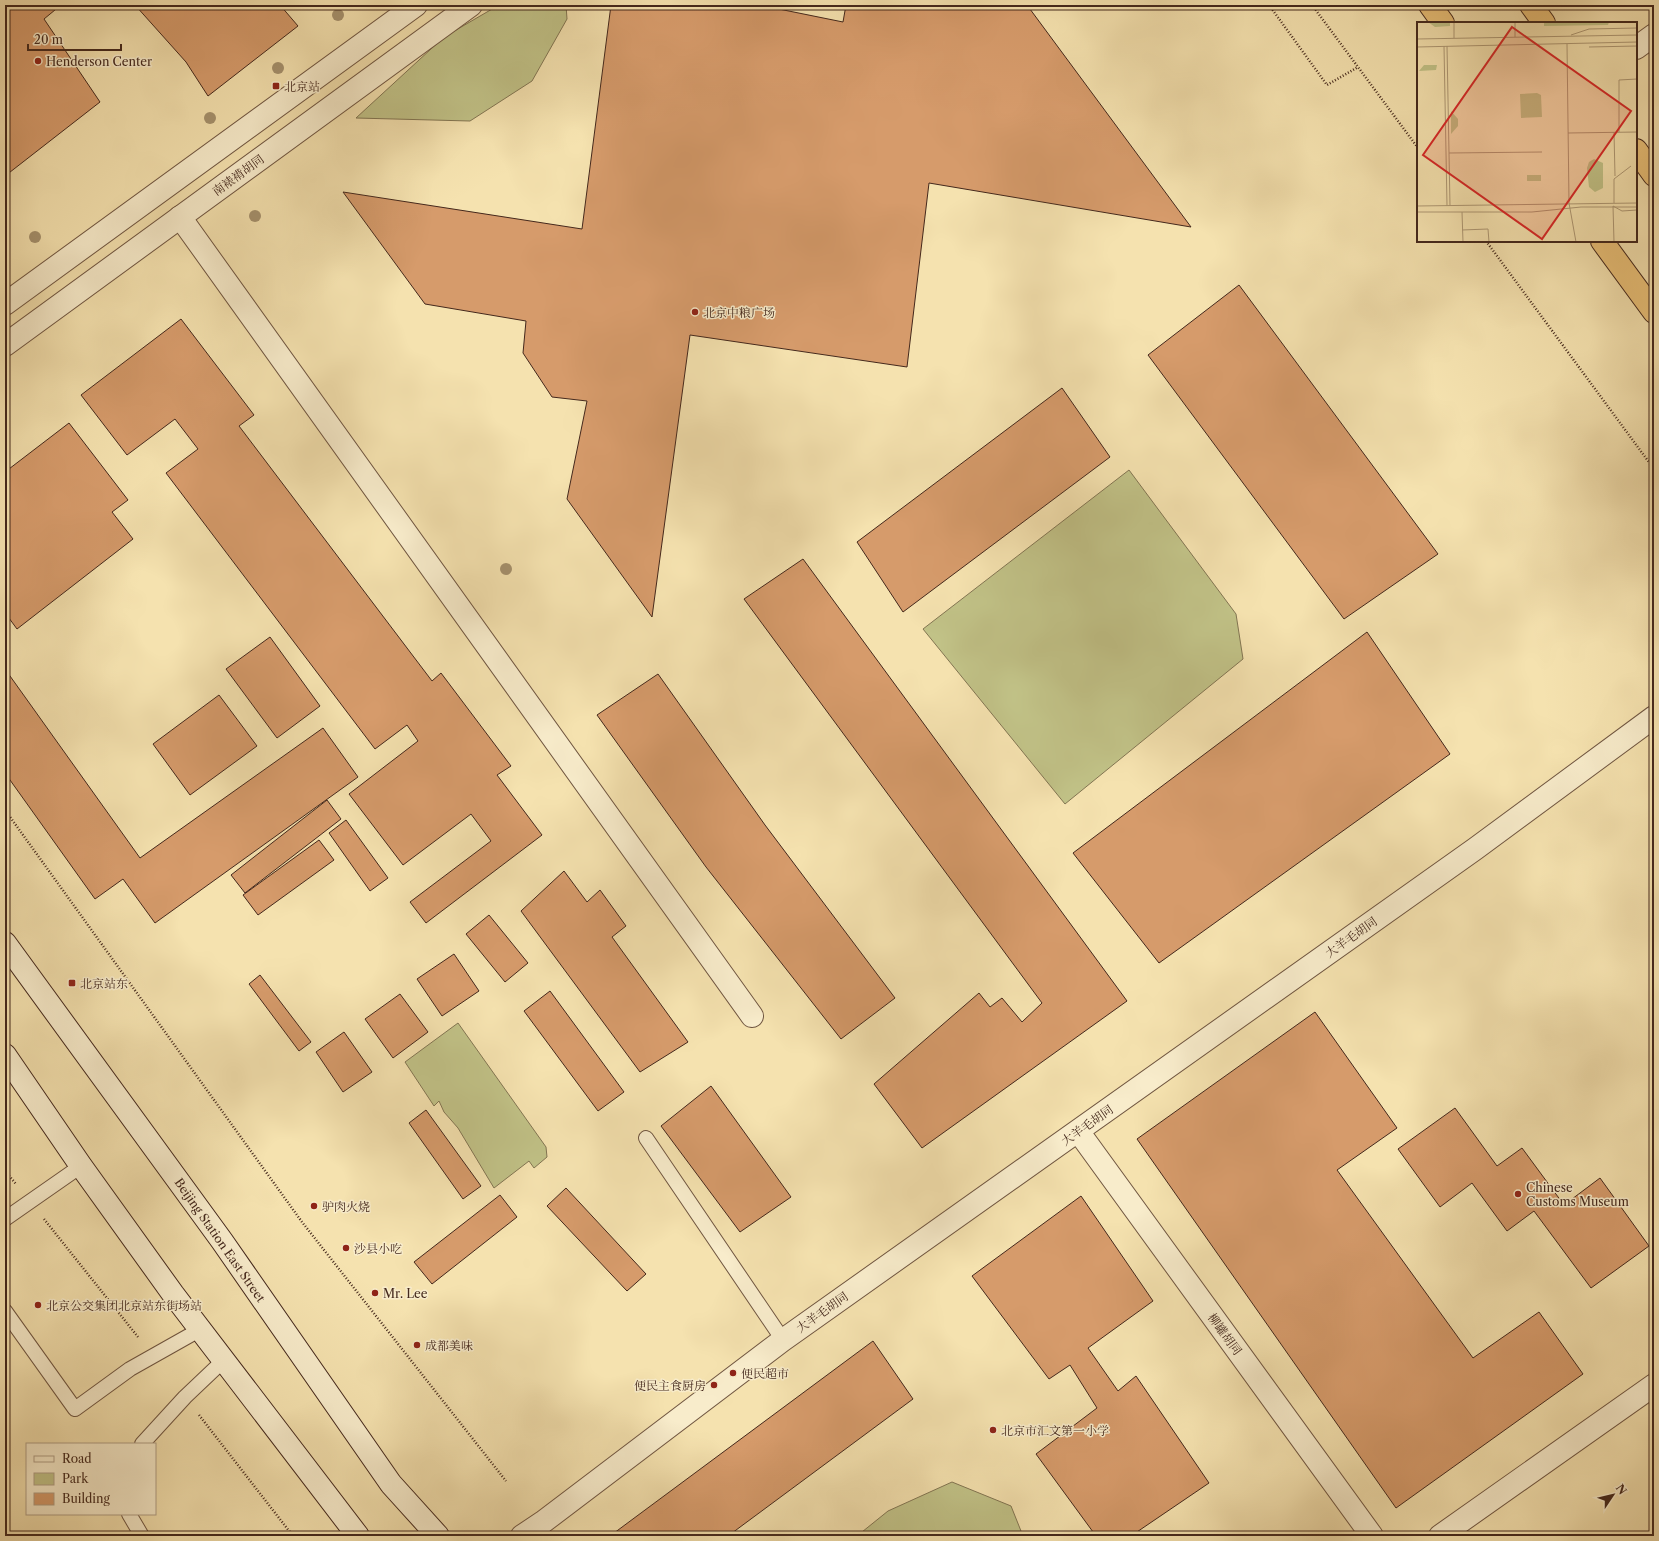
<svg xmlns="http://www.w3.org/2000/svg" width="1659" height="1541" viewBox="0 0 1659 1541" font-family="'Libre Caslon Text','Noto Serif SC',serif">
	<rect width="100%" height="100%" fill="#f5e2af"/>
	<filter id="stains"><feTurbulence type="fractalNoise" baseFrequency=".005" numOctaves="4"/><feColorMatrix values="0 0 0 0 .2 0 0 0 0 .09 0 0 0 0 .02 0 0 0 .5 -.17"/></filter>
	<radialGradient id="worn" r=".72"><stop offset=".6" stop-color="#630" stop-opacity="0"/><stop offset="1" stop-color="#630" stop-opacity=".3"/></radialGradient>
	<!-- green -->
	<path fill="#c1c287" stroke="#827552" d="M499 5H566L567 19 532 81 470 121 356 118 444 37Z
		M1129 470 1236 614 1243 659 1065 804 923 629Z
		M458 1023 546 1147 547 1157 534 1168 529 1161 494 1188 458 1128 444 1112 439 1101 434 1106 405 1062Z
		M952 1482 1011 1506 1023 1536H857L888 1511Z"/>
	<!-- building -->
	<path fill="#d69b6b" stroke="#44281c" d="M5 5H61L44 19 100 102 5 176Z
		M135 5H280L298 26 208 96 186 62Z
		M611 5H759L843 22 846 5H1027L1191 227 929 183 907 367 690 335 652 617 567 499 587 401 552 397 523 353 526 321 425 304 343 192 582 229Z
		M1239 285 1438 554 1344 619 1148 355Z
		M181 319 254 415 239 426 432 681 441 673 511 766 497 775 542 835 426 923 410 902 491 841 471 814 403 865 349 794 418 741 407 725 375 749 166 473 198 449 175 419 127 455 81 395Z
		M1062 388 1110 457 903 612 857 542Z
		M69 423 128 500 112 512 133 539 17 629 6 614 5 615V472Z
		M803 559 1127 1001 922 1148 874 1084 979 993 990 1007 1002 998 1022 1022 1042 1003 744 599Z
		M1367 632 1450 754 1159 963 1073 853Z
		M270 637 320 706 277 738 226 669Z
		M5 669 140 858 323 728 358 777 155 923 123 879 95 899 5 773Z
		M658 674 765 825 895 998 841 1039 706 867 597 715Z
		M219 695 257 746 190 795 153 744Z
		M327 800 341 819 245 893 231 875Z
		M346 820 388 878 370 891 329 833Z
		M319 840 334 860 258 915 243 895Z
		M564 871 587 902 600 890 626 926 612 937 688 1042 640 1072 521 911Z
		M489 915 528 963 505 982 466 934Z
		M454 954 479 991 442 1016 417 979Z
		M260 975 311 1042 299 1051 249 984Z
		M550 991 624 1092 598 1111 524 1011Z
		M400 994 428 1032 393 1058 365 1019Z
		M1315 1012 1397 1128 1337 1170 1473 1358 1539 1312 1583 1374 1396 1508 1137 1139Z
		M344 1032 372 1072 343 1092 316 1052Z
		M711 1086 791 1197 740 1232 661 1126Z
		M1455 1108 1497 1166 1522 1148 1564 1205 1600 1178 1649 1246 1591 1288 1534 1211 1507 1231 1472 1183 1440 1207 1398 1149Z
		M426 1110 481 1186 463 1199 409 1123Z
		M566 1188 646 1274 627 1291 547 1206Z
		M500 1195 517 1217 432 1284 414 1262Z
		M1081 1196 1153 1301 1088 1348 1118 1391 1136 1376 1209 1483 1131 1536H1096L1036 1454 1097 1408 1070 1365 1049 1379 972 1276Z
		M873 1341 913 1399 728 1536H610Z"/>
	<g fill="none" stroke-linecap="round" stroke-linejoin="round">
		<defs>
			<path id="service" d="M646 1138 783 1340
				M5 1219 81 1166
				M5 1311 75 1409 130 1369 201 1329
				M142 1444 185 1397 224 1360
				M129 1514 142 1536"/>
			<path id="minor" d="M180 217 752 1016
				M1078 1131 1372 1536
				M522 1536 543 1522 783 1340 1475 849 1654 717
				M1440 1536 1654 1385"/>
			<path id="tertiary" d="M1636 48 1654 35
				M5 304 416 5
				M5 345 471 5"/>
			<path id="secondary" d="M5 943 222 1241 391 1484 438 1536
				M5 1055 81 1166 173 1294 358 1536"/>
			<path id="trunk" d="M1430 5 1443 23
				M1531 5 1544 23
				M1636 150 1654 175
				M1602 241 1654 312"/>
		</defs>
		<!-- service casing -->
		<use href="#service" stroke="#705641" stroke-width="16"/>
		<!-- minor casing -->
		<use href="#minor" stroke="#705641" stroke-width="24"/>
		<!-- tertiary casing -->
		<use href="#tertiary" stroke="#705641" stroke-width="24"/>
		<!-- secondary casing -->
		<use href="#secondary" stroke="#44281c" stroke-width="24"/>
		<!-- trunk casing -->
		<use href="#trunk" stroke="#44281c" stroke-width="24"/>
		<!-- path -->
		<path stroke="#44281c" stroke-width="2.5" stroke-dasharray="1 2" stroke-linecap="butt" d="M1269 5 1327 85 1358 67
			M1312 5 1418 148
			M1486 241 1654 469
			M5 810 302 1222 506 1481
			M5 1171 16 1184
			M44 1219 138 1337
			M199 1415 293 1536"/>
		<!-- service -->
		<use href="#service" stroke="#f8eccb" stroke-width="14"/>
		<!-- minor -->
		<use href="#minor" stroke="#f8eccb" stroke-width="22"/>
		<!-- tertiary -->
		<use href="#tertiary" stroke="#f8eccb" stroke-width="22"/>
		<!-- secondary -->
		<use href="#secondary" stroke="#f8eccb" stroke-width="22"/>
		<!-- trunk -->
		<use href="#trunk" stroke="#eac178" stroke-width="22"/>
	</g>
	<!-- trees -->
	<g fill="#a5916d">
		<circle cx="338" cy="15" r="6"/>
		<circle cx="278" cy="68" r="6"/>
		<circle cx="210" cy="118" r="6"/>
		<circle cx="255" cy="216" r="6"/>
		<circle cx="35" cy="237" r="6"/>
		<circle cx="506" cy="569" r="6"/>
	</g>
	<!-- markers -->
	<g fill="#8f2418" stroke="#f8eccb" stroke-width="1.5">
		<circle cx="38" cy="61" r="4"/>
		<rect x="272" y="82" width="8" height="8" rx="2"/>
		<circle cx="695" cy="312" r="4"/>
		<rect x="68" y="979" width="8" height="8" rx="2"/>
		<circle cx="1518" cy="1194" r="4"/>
		<circle cx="314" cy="1206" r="4"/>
		<circle cx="346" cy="1248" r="4"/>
		<circle cx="375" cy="1293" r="4"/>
		<circle cx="38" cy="1305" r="4"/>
		<circle cx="417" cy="1345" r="4"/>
		<circle cx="733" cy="1373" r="4"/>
		<circle cx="714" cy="1385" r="4"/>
		<circle cx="993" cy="1430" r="4"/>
	</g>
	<g text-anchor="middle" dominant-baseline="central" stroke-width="3" stroke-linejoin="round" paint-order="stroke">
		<!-- poi labels -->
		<g font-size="12" fill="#44281c" stroke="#f8eccb" text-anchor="start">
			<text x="46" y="61">Henderson Center</text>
			<text x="284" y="86">北京站</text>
			<text x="703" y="312">北京中粮广场</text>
			<text x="80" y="983">北京站东</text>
			<text x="1526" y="1187">Chinese<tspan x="1526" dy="14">Customs Museum</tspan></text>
			<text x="322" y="1206">驴肉火烧</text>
			<text x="354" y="1248">沙县小吃</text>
			<text x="383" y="1293">Mr. Lee</text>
			<text x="46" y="1305">北京公交集团北京站东街场站</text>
			<text x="425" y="1345">成都美味</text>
			<text x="741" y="1373">便民超市</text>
			<text x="706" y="1385" text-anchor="end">便民主食厨房</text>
			<text x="1001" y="1430">北京市汇文第一小学</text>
		</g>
		<!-- street labels -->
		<g font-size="12" fill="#44281c" stroke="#f8eccb">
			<text transform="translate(238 175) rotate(-36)">南裱褙胡同</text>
			<text transform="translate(1351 937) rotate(-35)">大羊毛胡同</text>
			<text transform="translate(1087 1125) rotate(-35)">大羊毛胡同</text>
			<text transform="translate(220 1240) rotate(55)">Beijing Station East Street</text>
			<text transform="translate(822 1312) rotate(-35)">大羊毛胡同</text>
			<text transform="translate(1225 1334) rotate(54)">柳罐胡同</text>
		</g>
	</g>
	<!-- overview -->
	<g transform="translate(1417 22)">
		<rect width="220" height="220" fill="#f5e2af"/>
		<path d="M11 0H33V4L18 5ZM127 0H192L191 3 127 4ZM7 43H20L19 48 2 49ZM120 71 124 73 125 95 104 96 103 72ZM34 89 41 97V104L34 112ZM177 137 186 141V166L178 170 172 165 170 146 172 140ZM110 153H124V159H110Z" fill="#c1c287"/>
		<path fill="none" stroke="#ae9874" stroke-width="1" d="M37 0V16M98 0V15M172 7 220 6M154 13 172 7M0 17 220 13M150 22 152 181 159 220M27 24 30 184M30 24 33 184M0 25 220 20M172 25 220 24M197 110 198 154M202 110V58L220 57M151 111 220 110M32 131 125 130M197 181V157L214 144M0 184 220 181M0 190H115L164 185H220M45 190 46 220M45 208 71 207 72 220M197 220 196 184 205 189 220 188"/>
		<path fill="#d62828" fill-opacity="0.15" stroke="#d62828" stroke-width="2" d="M95 5 214 89 125 217 6 133Z"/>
		<rect width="220" height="220" fill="none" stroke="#44281c" stroke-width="2"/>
	</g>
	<!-- margin -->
	<rect width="1659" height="1541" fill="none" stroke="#f5e2af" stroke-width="20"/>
	<rect x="6" y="6" width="1647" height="1529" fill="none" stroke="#44281c" stroke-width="2"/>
	<rect x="10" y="10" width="1639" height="1521" fill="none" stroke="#44281c"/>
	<!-- legend -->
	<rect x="26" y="1443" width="130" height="72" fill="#f8eccb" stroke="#b09e85"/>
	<rect x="34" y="1456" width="20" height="6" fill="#f8eccb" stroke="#b09e85"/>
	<text x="62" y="1463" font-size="12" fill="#44281c">Road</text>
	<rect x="34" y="1473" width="20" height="12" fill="#c1c287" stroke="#b09e85"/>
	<text x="62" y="1483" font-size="12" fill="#44281c">Park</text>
	<rect x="34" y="1493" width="20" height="12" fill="#d69b6b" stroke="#b09e85"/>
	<text x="62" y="1503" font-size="12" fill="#44281c">Building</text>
	<!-- north arrow -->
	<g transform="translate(1613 1495) rotate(55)" stroke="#f8eccb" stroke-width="3" paint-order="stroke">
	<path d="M0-3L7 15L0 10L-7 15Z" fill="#44281c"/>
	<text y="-6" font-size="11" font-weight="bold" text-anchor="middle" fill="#44281c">N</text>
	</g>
	<!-- scale -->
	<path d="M28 44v6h93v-6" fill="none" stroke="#44281c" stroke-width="2"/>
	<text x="34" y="44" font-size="12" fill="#44281c" stroke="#f8eccb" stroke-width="3" paint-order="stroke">20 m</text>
	<rect width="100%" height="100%" filter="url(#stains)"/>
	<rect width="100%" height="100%" fill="url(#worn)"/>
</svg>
